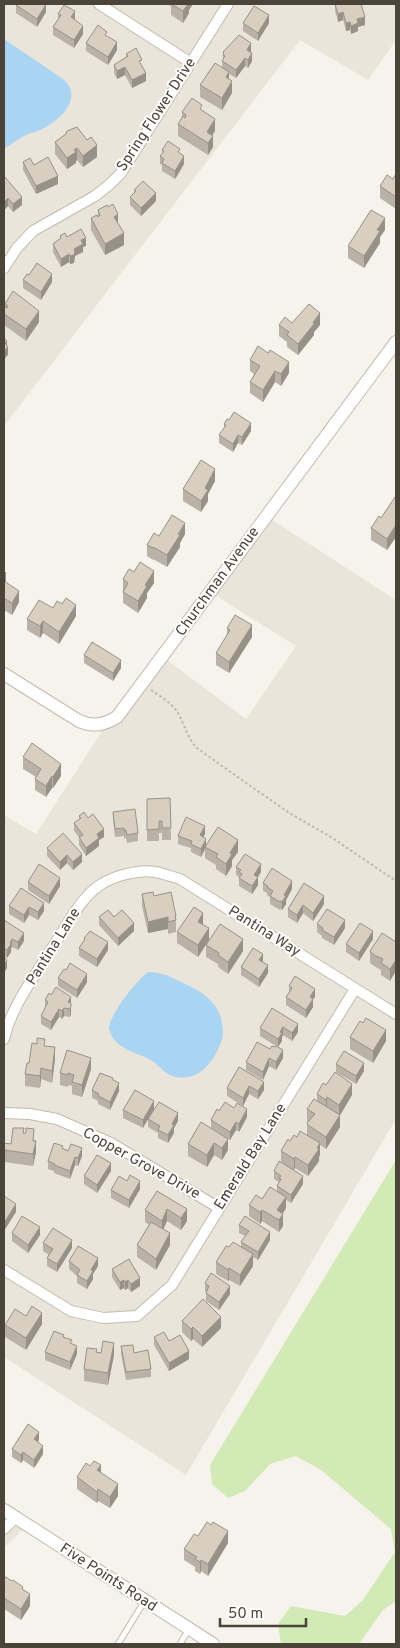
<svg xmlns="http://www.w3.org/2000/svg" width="400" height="1648" viewBox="0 0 400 1648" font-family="Overpass,sans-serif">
	<rect width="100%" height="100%" fill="#f6f3ec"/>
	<!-- residential -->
	<path fill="#eae5da" d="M4 4H396V40L368 80 300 40 4 426Z
		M266 516 396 600V1119L186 1475 4 1357V815L36 834 107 723 163 657 246 719 296 646 210 592Z
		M4 1511 27 1525 4 1548Z"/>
	<!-- green -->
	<path fill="#d2eab5" d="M396 1160V1601L383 1610 359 1644H281L278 1624 291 1606 345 1616 363 1600 395 1552 391 1529 321 1470 296 1456 270 1464 245 1491 228 1498 212 1484 210 1465Z"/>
	<!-- water -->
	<path fill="#a9d4f2" d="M4 39 63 79C84 97 61 120 42 129 36 132 30 133 24 136 17 140 10 145 4 149Z
		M148 972C159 972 167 975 177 980 197 989 219 1000 222 1023 223 1029 224 1036 221 1042 213 1064 196 1085 170 1075 162 1071 157 1063 149 1059 138 1053 121 1050 113 1038 112 1036 109 1030 109 1028 109 1015 138 979 148 972Z"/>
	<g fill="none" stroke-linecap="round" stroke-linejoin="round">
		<defs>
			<path id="service" d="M118 1644 144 1602
				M180 1644 189 1629"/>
			<path id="minor" d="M99 4 191 63
				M4 268 17 248 33 231 95 196 109 185 121 173 228 4
				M4 1039C12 1004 36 975 54 945 67 926 80 898 100 885 114 876 138 869 155 872 163 873 172 877 180 879L396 1014
				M4 1113 30 1114 57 1119 111 1143 219 1208
				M4 1270 71 1311 103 1318 137 1316 172 1285 355 989
				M4 1529 15 1518"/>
			<path id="tertiary" d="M4 674 79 721C93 727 104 725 117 717L396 342
				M4 1510 213 1644"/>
		</defs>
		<!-- service casing -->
		<use href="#service" stroke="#c2bbae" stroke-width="7"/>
		<!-- minor casing -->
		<use href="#minor" stroke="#c2bbae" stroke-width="12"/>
		<!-- tertiary casing -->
		<use href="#tertiary" stroke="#c2bbae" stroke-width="14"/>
		<!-- path -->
		<path stroke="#c4b79f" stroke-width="2" stroke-dasharray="2.5 2.5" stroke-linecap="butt" d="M151 690C161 697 172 703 178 713 185 725 187 738 197 748L246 783 291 814 331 837 396 881"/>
		<!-- service -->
		<use href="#service" stroke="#fff" stroke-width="5"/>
		<!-- minor -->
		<use href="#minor" stroke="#fff" stroke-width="10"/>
		<!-- tertiary -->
		<use href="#tertiary" stroke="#fff" stroke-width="12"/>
	</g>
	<!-- wall -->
	<path fill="#bab2a6" d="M167 4H193L189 10V13L183 23 171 15V6Z
		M335 4 365 25 358 27V31L351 34 350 30 346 31 343 20 338 22 335 11Z
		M16 5 46 12 37 27 16 13Z
		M58 14 75 20 83 34 74 48 53 35V27L58 19Z
		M243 23H269L258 41 243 31Z
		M107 36 117 50 108 65 86 51V43Z
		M251 51 250 52 252 61 248 68 245 66 236 78 229 74V79L232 93 222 110 200 97V85L222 67V61L223 59V52Z
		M126 54 142 66 146 81 132 88 125 75 117 79 114 73V65L126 57Z
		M202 110 215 131 212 135 213 147 208 155 178 136V124L182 118V112Z
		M66 134 97 157 83 167 77 160 76 161V163L67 169 55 154V142Z
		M162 150 180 153 184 164 175 179 162 171V165L160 164V156L162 154Z
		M23 162 34 165 58 184 36 194 23 170Z
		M396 166V209L380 198V186L393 179 396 175Z
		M4 176 22 205 13 212 8 206 5 209 4 208Z
		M134 190 156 201 141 216 130 205V197L134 193Z
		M98 210 124 245 105 255 91 230V218L98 217Z
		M385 230 380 237V243L364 268 348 258V246Z
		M60 236 67 237 86 246 83 247V252L75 256 74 263 70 264 69 262 61 267 53 252V244L60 239Z
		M29 275 52 282 41 300 23 288V280Z
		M5 304 39 322 26 341 4 325V310L5 308Z
		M292 323 320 325 314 332V335L298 355 287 347V342L279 336V325Z
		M250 360 289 373 281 386 275 382 263 402 250 393V382L254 374 250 371Z
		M224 424 251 431 242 445 238 443 233 452 219 443V435L224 428Z
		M215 481 208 494V501L201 512 183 501V489Z
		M396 498V537L387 550 371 540V528L381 518Z
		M185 534 180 543V547L167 567 153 559V560L147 556V545L159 536Z
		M4 571 6 583 19 602 12 615 4 610Z
		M123 579 154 583 147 593V598L138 613 123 603Z
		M62 604 76 616 59 644 43 633 40 638 27 630V619Z
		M227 628 252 637 229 673 216 665V653L227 636Z
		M84 655 121 668 113 681 84 663Z
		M23 757 61 776 53 788H52L46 797 35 790V779L36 777 23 769Z
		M170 798 171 840H162V833H159V841H147V799Z
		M113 812 138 833V841L127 843 126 838 124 839V836L115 837 113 820Z
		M79 816 88 818 104 837 99 840V846L86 856 79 845V837L74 831V823L79 820Z
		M63 833 82 862 73 870 67 863 60 870 47 856V848Z
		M205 834 203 837 206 846 238 852 232 860V866L226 876 216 869V865L205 858V848L201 857 191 852V848L178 844V836Z
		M236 867 261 872 258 877V885L252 894 239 886V877L236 875Z
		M28 882 60 886 49 904 28 890Z
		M263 883 292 889 286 900V904L282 910 280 909V910L270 904V897L267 895V893L263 891Z
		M304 883 324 904 313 921 303 913 297 923 288 917V909Z
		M21 888 44 911 38 920 29 915 24 923 9 914V906Z
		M142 894 154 896 176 916V932L168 934V929L148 933 142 906Z
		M99 917H114L134 931 118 946 99 925Z
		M4 920 24 941 18 950 12 947 11 949V952L7 958 4 956Z
		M317 924 345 928 334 945 322 938V936L317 932Z
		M203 925 209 940 198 957 177 943V932Z
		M84 938 108 950 97 967 79 956V948L84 941Z
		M373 939 359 961 346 952V944Z
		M396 942 390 981 381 975V970L374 966 370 963V951Z
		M206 945 243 951 228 974 218 967V964L206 957Z
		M263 962 268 973 259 987 241 975V967Z
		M58 978 87 982 77 998 58 986Z
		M289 986 315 997 313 999V1007L306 1018 286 1005V997L289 992Z
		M51 995 71 997V1014L70 1017 64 1016 62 1019 59 1017 51 1030 41 1024V1016L45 1008V1000Z
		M272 1008 298 1032 292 1041 283 1035 282 1037V1041L278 1047 283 1058 276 1070 269 1066 263 1080 246 1070V1062L270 1049 275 1047 276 1046 260 1036V1028Z
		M350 1037 386 1041 373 1063 350 1049Z
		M45 1046 55 1059 52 1083 41 1079 40 1088 25 1086V1074L29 1063Z
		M336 1064 364 1071 356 1084 336 1072Z
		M239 1067 264 1090 258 1099 249 1094 243 1106 227 1096V1088Z
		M91 1069 82 1097 72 1094V1086L68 1085V1087L60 1085V1073Z
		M113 1080 119 1091 110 1110 98 1104V1101L92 1098V1090Z
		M326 1085 352 1095 340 1115V1127L326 1149 320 1145 319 1161 308 1176 295 1168 294 1170 303 1184 291 1203 286 1200V1208L283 1214V1226L279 1232 262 1221 260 1224 249 1216V1205L262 1199 277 1191V1186L279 1182 274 1179V1171L281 1162V1151L290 1141 297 1137 307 1135V1123L308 1122 307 1121V1109L317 1101V1094Z
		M154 1101 143 1128 123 1118V1110Z
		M219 1111 247 1117 239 1132 236 1130 230 1140 211 1128V1120Z
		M148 1119 178 1121 174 1128V1133L168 1143 158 1138V1133L148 1127Z
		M201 1122 228 1150 222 1160 214 1155 207 1167 188 1156V1144Z
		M24 1133 34 1141 36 1152 33 1166 4 1162V1143L11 1144Z
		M63 1149 82 1156 78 1166 75 1165 70 1179 54 1173V1171L48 1169V1161Z
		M111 1171 97 1193 84 1184V1176Z
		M140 1189 129 1208 111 1198V1190Z
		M157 1191 187 1221 181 1230 167 1221 163 1230 170 1245 156 1270 137 1257V1245L149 1225 145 1222V1210Z
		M239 1225 270 1240 258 1260 253 1257V1266L240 1286 229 1280 228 1281 216 1274V1262L229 1247H241V1242L245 1236 239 1233Z
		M12 1233 40 1235 28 1253 12 1241Z
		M43 1243 72 1248 57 1272 47 1266V1258L49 1255 43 1251Z
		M69 1261 98 1266 93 1274V1279L87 1289 77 1283V1276L69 1269Z
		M112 1269 140 1286 131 1292 128 1288 125 1290 124 1288 120 1290 112 1277Z
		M205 1283 230 1294 219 1310 206 1301V1292L205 1291Z
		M26 1316 42 1324 26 1350 5 1337V1325Z
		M182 1321 221 1328 202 1347 193 1339 191 1341 182 1332Z
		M64 1337 72 1344 77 1354 70 1370 45 1360V1352Z
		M154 1337 169 1341 189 1359 169 1371 154 1345Z
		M121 1346 134 1353 151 1369V1377L126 1380 121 1354Z
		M97 1352 114 1355 108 1385 84 1381V1369Z
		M39 1440 38 1442 43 1454 34 1468 23 1460 21 1463 12 1457V1449Z
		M101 1473 118 1496 110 1508 98 1501 97 1503 77 1489V1477Z
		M198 1536 228 1543 208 1576 201 1571 200 1574 195 1571V1567L184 1560V1549Z
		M4 1576 23 1590 30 1606 21 1620 4 1609Z"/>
	<!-- shaded-wall -->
	<path fill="#979187" d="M46 4V12L37 27V19Z
		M188 4H193L189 10V13L183 23V11Z
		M75 11V19L71 25V17Z
		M343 12V20L338 22V14Z
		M269 15V23L258 41V33Z
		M365 17V25L358 27V31L351 34V26L357 19Z
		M350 22V30L346 31V23Z
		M83 26V34L74 48V40Z
		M117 42V50L108 65V57Z
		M251 43V51L247 58V50Z
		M252 53V61L248 68V60Z
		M245 58V66L236 78V70Z
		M125 67V75L117 79V71Z
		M229 72V84L226 77Z
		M146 73V81L132 88V80Z
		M232 81V93L222 110V98Z
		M215 119V131L207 144V132Z
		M213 136V147L208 155V143Z
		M97 145V157L83 167V156Z
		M77 148V160L76 161V163L67 169V158Z
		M184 156V164L175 179V171Z
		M58 176V184L36 194V186Z
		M156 193V201L141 216V208Z
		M22 197V205L13 212V204Z
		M8 198V206L5 209V201Z
		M118 214V226L114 217Z
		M385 218V230L380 237V243L364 268V256L377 230Z
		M124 233V245L105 255V244Z
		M86 238V246L83 247V252L75 256 74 263 70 264V256L74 249 81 240Z
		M69 254V262L61 267V259Z
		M52 274V282L41 300V292Z
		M39 311V322L26 341V329Z
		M320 313V325L314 332V335L298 355V344Z
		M7 341V348L8 347V355L4 359 5 343Z
		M289 362V373L281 386V374Z
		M275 371V382L263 402V390Z
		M251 423V431L242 445V437Z
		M238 435V443L233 452V444Z
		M215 469V481L208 494V501L201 512V501L205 488Z
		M185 523V534L180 543V547L167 567V555Z
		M396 525V537L387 550V539Z
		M154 571V583L147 593V598L138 613V601L145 585Z
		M6 573V584L4 589V577Z
		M19 591V602L12 615V603Z
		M76 605V616L59 644V632Z
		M43 621V633L40 638V626Z
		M252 625V637L229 673V662Z
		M121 660V668L113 681V673Z
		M5 726V738L4 740V728Z
		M61 764V776L53 788V777Z
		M52 776V788L46 797V786Z
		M205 826V834L200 843V835Z
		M104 829V837L99 840V846L86 856V848L97 834Z
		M206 839V847L201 857V849Z
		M238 840V852L232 860V866L226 876V864L230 853Z
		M82 854V862L73 870V862Z
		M67 855V863L60 870V862Z
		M261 864V872L254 883V875Z
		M258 877V885L252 894V886Z
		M60 878V886L49 904V896Z
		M292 881V889L286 900V904L282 910V902L284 895Z
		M324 896V904L313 921V913Z
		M44 903V911L38 920V912Z
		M303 905V913L297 923V915Z
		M29 907V915L24 923V915Z
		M203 913V925L198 922Z
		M168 917V929L148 933V922Z
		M345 920V928L334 945V937Z
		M134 923V931L118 946V938Z
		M209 928V940L198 957V945Z
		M373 931V939L359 961V953Z
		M24 933V941L18 950V942Z
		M12 939 11 952 7 958V950Z
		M243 939V951L228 974V962Z
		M108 942V950L97 967V959Z
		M263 954V962L259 960Z
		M7 960V968L4 973V965Z
		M396 960V971L390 981V969Z
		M268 965V973L259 987V979Z
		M87 974V982L77 998V990Z
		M315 989V997L313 999V1007L306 1018V1010L310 997Z
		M71 997V1005L68 1010V1002Z
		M71 1006V1014L70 1017V1009Z
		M64 1008V1016L62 1019V1011Z
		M59 1009V1017L51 1030V1022Z
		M298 1024V1032L292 1041V1033Z
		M283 1027V1035L282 1037V1041L278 1047V1039L280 1032Z
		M386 1030V1041L373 1063V1051Z
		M55 1047V1059L52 1083V1071Z
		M283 1050V1058L276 1070V1062Z
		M91 1058V1069L82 1097V1085Z
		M269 1058V1066L263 1080V1072Z
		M364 1063V1071L356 1084V1076Z
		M41 1068V1079L40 1088V1076Z
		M264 1082V1090L258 1099V1091Z
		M119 1083V1091L110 1110V1102Z
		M352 1084V1095L339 1117V1105Z
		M249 1086V1094L243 1106V1098Z
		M327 1097V1109L326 1111V1100Z
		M154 1101V1109L143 1128V1120Z
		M247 1109V1117L239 1132V1124Z
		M178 1113V1121L174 1128V1133L168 1143V1135L172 1124Z
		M340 1115V1127L326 1149V1137Z
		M236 1122V1130L230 1140V1132Z
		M34 1129V1140L36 1141V1152L33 1166Z
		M228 1139V1150L222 1160V1148Z
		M214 1143V1155L207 1167V1155Z
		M320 1143V1155L319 1157V1161L308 1176V1165Z
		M82 1148V1156L78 1166V1158Z
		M75 1157V1165L70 1179V1171Z
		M295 1157V1168L294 1170V1159Z
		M111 1163V1171L97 1193V1185Z
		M303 1176V1184L291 1203V1195Z
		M140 1181V1189L129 1208V1200Z
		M286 1197V1208L278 1220 277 1210Z
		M16 1204V1212L4 1231V1223Z
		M167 1209V1221L162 1232V1221Z
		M187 1209V1221L181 1230V1218Z
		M262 1210V1221L260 1224V1212Z
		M283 1214V1226L279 1232V1220Z
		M40 1227V1235L28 1253V1245Z
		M270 1232V1240L258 1260V1252Z
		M170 1233V1245L156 1270V1259Z
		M72 1240V1248L57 1272V1264Z
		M253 1254V1266L240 1286V1275Z
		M98 1258V1266L93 1274V1279L87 1289V1281L91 1270Z
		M229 1268V1280L228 1281V1270Z
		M140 1278V1286L131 1292V1284Z
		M124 1280V1288L120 1290V1282Z
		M128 1280V1288L125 1290V1282Z
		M230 1286V1294L219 1310V1302Z
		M42 1313V1324L26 1350V1338Z
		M221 1317V1328L202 1347V1336Z
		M193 1327V1339L191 1341V1329Z
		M114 1343V1355L108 1385V1373Z
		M77 1346V1354L70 1370V1362Z
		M189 1351V1359L169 1371V1363Z
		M39 1432V1440L34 1447V1439Z
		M43 1446V1454L34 1468V1460Z
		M23 1452V1460L21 1463V1455Z
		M101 1465V1477L97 1470Z
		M118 1484V1496L110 1508V1497Z
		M98 1489V1501L97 1503V1492Z
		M228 1531V1543L208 1576V1564Z
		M201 1560V1571L200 1574V1562Z
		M30 1594V1606L21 1620V1609Z"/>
	<!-- building -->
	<path fill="#d8cfc1" stroke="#979187" d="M17 4H46L37 19 16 5Z
		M171 4H188L183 11Z
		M335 4H361L365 17 357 19 358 23 351 26 350 22 346 23 343 12 338 14Z
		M64 5 75 11 71 17 83 26 74 40 53 27 61 15 58 14Z
		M254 6 269 15 258 33 243 23Z
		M98 25 107 32 105 35 117 42 108 57 86 43Z
		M239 35 251 43 247 50 252 53 248 60 245 58 236 70 222 61 225 56 223 55 224 53 223 52Z
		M136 48 142 60 139 61 146 73 132 80 125 67 117 71 114 65 128 56 126 54Z
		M215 63 229 72 226 77 232 81 222 98 200 85Z
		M192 98 202 105 200 109 215 119 207 132 213 136 208 143 178 124 183 116 185 118 186 115 182 112Z
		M77 127 87 140 91 137 97 145 83 156 77 148 74 150 76 152 67 158 55 142 66 134 67 131Z
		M168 141 180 149 178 152 184 156 175 171 162 163 164 159 160 156 164 151 162 150Z
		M48 157 58 176 36 186 23 162 30 158 34 165Z
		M396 174V197L380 186 387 175 393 179Z
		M4 176 22 197 13 204 8 198 5 201 4 200Z
		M143 181 156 193 141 208 130 197 136 191 134 190Z
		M113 204 118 214 114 217 124 233 105 244 91 218 97 215 98 217 100 215 98 210 107 205 108 207Z
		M371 210 385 218 377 230 380 231 364 256 348 246Z
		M81 229 86 238 81 240 83 244 74 249 75 251 74 255 70 256 69 254 61 259 53 244 61 238 60 236 65 233 67 237Z
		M37 263 52 274 41 292 23 280 27 274 29 275Z
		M13 291 39 311 26 329 4 314V310L5 307 7 308 8 306 5 304Z
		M309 304 320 313 313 322 314 324 298 344 287 335 289 332 279 325 285 317 292 323Z
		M4 338 7 341 5 343 8 347 4 351Z
		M258 346 268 353 270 350 289 362 281 374 275 371 263 390 250 382 260 366 250 360Z
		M234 412 251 423 242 437 238 435 233 444 219 435 226 425 224 424 227 419 229 420Z
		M201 460 215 469 205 488 208 490 201 501 183 489Z
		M395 497 396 498V525L387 539 371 528 379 516 381 518Z
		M172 515 185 523 178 534 180 535 167 555 153 547V548L147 545 154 533 159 536Z
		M140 562 154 571 145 585 147 586 138 601 123 592 128 583 123 579 129 569 134 572Z
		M4 571 6 573 4 577Z
		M4 581 19 591 12 603 4 598Z
		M66 598 76 605 59 632 43 621 40 626 27 619 39 600 53 608 57 601 62 604Z
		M235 615 252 625 229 662 216 653 230 630 227 628Z
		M92 642 121 660 113 673 84 655Z
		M32 743 61 764 53 777 52 776 46 786 35 779 41 769 23 757Z
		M170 798 171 828H162V821H159V829L147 830V799Z
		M135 809 138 833 127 835 126 830 124 831V828L115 829 113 812Z
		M84 812 88 818 93 814 104 829 97 834 99 838 86 848 79 837 83 835 74 823 81 818 79 816Z
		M186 817 205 826 200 835 206 839 201 849 191 844 192 841 178 836Z
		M218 827 238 840 230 853 232 854 226 864 216 857 218 854 205 847Z
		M63 833 82 854 73 862 67 855 60 862 47 848Z
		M245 854 261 864 254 875 258 877 252 886 239 878 242 874 239 872 241 870 236 867Z
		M39 864 60 878 49 896 28 882Z
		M272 868 292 881 284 895 286 896 282 902 280 901V902L270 896 273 891 267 887 268 886 263 883Z
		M304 883 324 896 313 913 303 905 297 915 288 909Z
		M21 888 44 903 38 912 29 907 24 915 9 906Z
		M153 892 154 896 171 892 176 916H175L176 920 168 922V917L148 922 142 894Z
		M194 907 203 913 198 922 209 928 198 945 177 932Z
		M327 909 345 920 334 937 322 930 323 928 317 924Z
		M108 910 114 917 122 910 134 923 118 938 99 917Z
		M4 920 24 933 18 942 12 939 10 943 11 944 7 950 4 948Z
		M360 923 373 931 359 953 346 944Z
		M220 924 243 939 228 962 218 955 219 953 206 945Z
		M90 931 108 942 97 959 79 948 85 939 84 938Z
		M382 933 396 942V960L390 969 381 963 383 959 374 955 370 951Z
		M253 948 263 954 259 960 268 965 259 979 241 967Z
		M4 957 7 960 4 965Z
		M70 963 87 974 77 990 58 978 64 969 66 970Z
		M295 976 315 989 310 997 313 999 306 1010 286 997 292 988 289 986Z
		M56 987 71 997 68 1002 71 1003V1006L70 1009 64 1008 62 1011 59 1009 51 1022 41 1016 48 1002 45 1000 49 993 51 995Z
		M272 1008 298 1024 292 1033 283 1027 280 1032 282 1033 278 1039 260 1028Z
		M366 1018 386 1030 373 1051 350 1037 360 1021 363 1023Z
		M37 1038 45 1039 44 1046 55 1047 52 1071 41 1068 40 1076 25 1074 27 1063H29L32 1043 37 1044Z
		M257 1042 270 1049 272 1046 275 1047 276 1046 283 1050 276 1062 269 1058 263 1072 246 1062Z
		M67 1050 91 1058 82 1085 72 1082 74 1075 68 1073V1075L60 1073Z
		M344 1051 364 1063 356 1076 336 1064Z
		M239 1067 264 1082 258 1091 249 1086 243 1098 227 1088Z
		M335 1072 352 1084 339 1105 327 1097 326 1100 317 1094 323 1083 326 1085Z
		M100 1073 113 1078V1080L119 1083 110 1102 98 1096 99 1094 92 1090Z
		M135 1090 154 1101 143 1120 123 1110Z
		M314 1099 340 1115 326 1137 308 1125 307 1123 315 1114 307 1109Z
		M159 1102 178 1113 172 1124 174 1125 168 1135 158 1130 160 1126 148 1119Z
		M225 1102 234 1108 237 1103 247 1109 239 1124 236 1122 230 1132 211 1120 217 1109 219 1111Z
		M201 1122 228 1139 222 1148 214 1143 207 1155 188 1144Z
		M13 1128H24L23 1133H26V1128L34 1129 33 1141H36L33 1154 4 1150V1143L11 1144Z
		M300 1131 320 1143 317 1148 319 1149 308 1165 295 1157 294 1159 281 1151 288 1139 290 1141 294 1135 297 1137Z
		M54 1143 63 1146 62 1148 68 1151 71 1144 82 1148 78 1158 75 1157 70 1171 54 1165 55 1164 48 1161Z
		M97 1155 111 1163 97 1185 84 1176Z
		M279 1161 303 1176 291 1195 277 1186 281 1179 279 1178 281 1176 274 1171Z
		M130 1175 140 1181 129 1200 111 1190 119 1176 127 1181Z
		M270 1187 286 1197 277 1210 283 1214 279 1220 262 1210 260 1212 249 1205 256 1195 262 1199Z
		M157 1191 187 1209 181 1218 167 1209 162 1221 145 1210Z
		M4 1196 16 1204 4 1223Z
		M22 1216 40 1227 28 1245 12 1233Z
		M245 1216 270 1232 258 1252 241 1242 249 1231 239 1225Z
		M151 1222 170 1233 156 1259 137 1245Z
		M53 1228 72 1240 57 1264 47 1258 53 1249 43 1243Z
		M233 1242 253 1254 240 1275 229 1268 228 1270 216 1262 226 1246 229 1247Z
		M78 1246 98 1258 91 1270 93 1271 87 1281 77 1275 80 1270 69 1261Z
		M129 1259 140 1278 131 1284 128 1280 125 1282 124 1280 120 1282 112 1269Z
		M211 1273 230 1286 219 1302 206 1293 209 1286 205 1283Z
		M203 1299 221 1317 202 1336 193 1327 191 1329 182 1321Z
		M32 1306 42 1313 26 1338 5 1325 15 1309 26 1316Z
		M54 1331 64 1335 63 1337 72 1340 70 1343 77 1346 70 1362 45 1352Z
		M164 1332 169 1341 180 1335 189 1351 169 1363 154 1337Z
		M103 1341 114 1343 108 1373 84 1369 87 1348 97 1349 96 1352 101 1353Z
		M133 1345 134 1353 148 1350 151 1369 126 1372 121 1346Z
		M28 1424 39 1432 34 1439 43 1446 34 1460 23 1452 21 1455 12 1449Z
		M94 1461 101 1465 97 1470 118 1484 110 1497 98 1489 97 1492 77 1477 86 1463 90 1466Z
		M207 1522 211 1525 213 1522 228 1531 208 1564 201 1560 200 1562 195 1559 197 1557 184 1549 194 1534 198 1536Z
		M4 1576 12 1581 13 1580 23 1587 22 1589 30 1594 21 1609 4 1598Z"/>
	<g text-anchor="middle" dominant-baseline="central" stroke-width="4" stroke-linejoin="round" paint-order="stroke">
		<!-- street labels -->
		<g font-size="15" fill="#4b4439" stroke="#fff">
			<text transform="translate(157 115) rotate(-57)">Spring Flower Drive</text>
			<text transform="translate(218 582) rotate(-54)">Churchman Avenue</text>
			<text transform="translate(264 932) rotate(32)">Pantina Way</text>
			<text transform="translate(54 947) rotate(-58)">Pantina Lane</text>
			<text transform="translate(251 1157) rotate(-58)">Emerald Bay Lane</text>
			<text transform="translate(141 1164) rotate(29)">Copper Grove Drive</text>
			<text transform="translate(108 1578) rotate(33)">Five Points Road</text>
		</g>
	</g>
	<!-- border -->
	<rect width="400" height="1648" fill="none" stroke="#4b4439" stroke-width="10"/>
	<!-- scale -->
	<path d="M220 1618v8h86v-8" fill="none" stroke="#4b4439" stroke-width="2.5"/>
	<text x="228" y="1618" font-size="15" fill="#4b4439" stroke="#ffffff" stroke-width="4" paint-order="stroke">50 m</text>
</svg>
